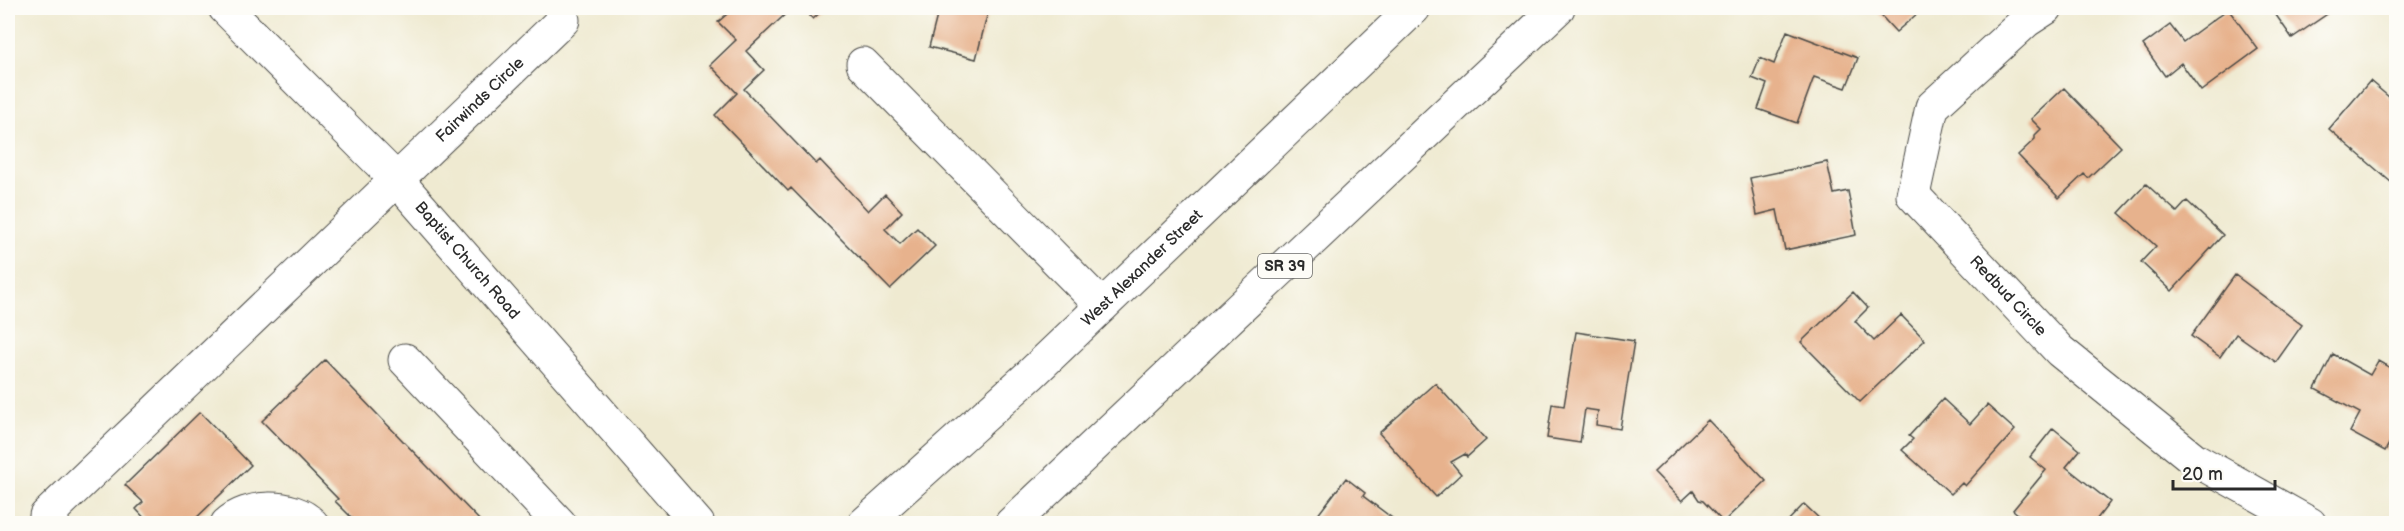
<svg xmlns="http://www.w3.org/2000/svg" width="2404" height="531" viewBox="0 0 2404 531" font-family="'Balsamiq Sans',sans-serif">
	<rect width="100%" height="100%" fill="#fdfcf7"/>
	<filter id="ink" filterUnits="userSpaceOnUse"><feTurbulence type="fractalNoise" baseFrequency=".0167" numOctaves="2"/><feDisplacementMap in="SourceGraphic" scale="12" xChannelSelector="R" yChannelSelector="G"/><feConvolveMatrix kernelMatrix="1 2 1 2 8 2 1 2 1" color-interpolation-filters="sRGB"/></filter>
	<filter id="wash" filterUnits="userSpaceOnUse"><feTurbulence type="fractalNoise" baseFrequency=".008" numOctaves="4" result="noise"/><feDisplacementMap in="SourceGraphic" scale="24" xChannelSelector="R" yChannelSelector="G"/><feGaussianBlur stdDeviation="1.35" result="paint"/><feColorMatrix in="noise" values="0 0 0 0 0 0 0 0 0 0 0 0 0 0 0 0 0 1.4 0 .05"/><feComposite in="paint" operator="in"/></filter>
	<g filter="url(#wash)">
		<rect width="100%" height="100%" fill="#efead1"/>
		<g id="blocks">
			<!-- building -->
			<path fill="#e7b28d" d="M734 8H792L746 51 764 70 744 89 816 164 820 160 868 211 885 194 902 212 885 229 900 244 917 228 935 246 890 289 791 188 788 191 715 115 737 93 710 65 736 40 718 22Z
				M802 8H825L813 19Z
				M939 8H989L976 59 929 47Z
				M1874 8H1914L1918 13 1896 32Z
				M2271 8H2336L2292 38Z
				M2228 9 2258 49 2201 91 2181 63 2165 76 2143 45 2170 25 2183 42Z
				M1787 31 1858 58 1846 88 1814 77 1797 123 1758 109 1767 84 1752 78 1760 58 1774 64Z
				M2370 81 2396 103V177L2392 183 2329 129Z
				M2064 88 2121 147 2088 178 2084 174 2059 198 2018 155 2035 139V135L2041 129 2031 119Z
				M1827 162 1834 194 1848 191 1856 235 1785 250 1777 210 1757 215 1750 178Z
				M2146 184 2177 212 2187 201 2223 235 2172 291 2141 262 2156 246 2119 213Z
				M2235 275 2302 325 2276 362 2236 334 2220 357 2191 336Z
				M1853 292 1868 308 1855 321 1874 341 1901 315 1925 340 1860 402 1801 342Z
				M1576 332 1634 341 1620 429 1596 425 1598 411 1585 409 1580 443 1547 438 1552 404 1564 406Z
				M2333 354 2370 375 2378 361 2396 371V431L2385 451 2350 432 2360 413 2315 389Z
				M325 360 483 524H358L335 501 338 499 262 421Z
				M1435 383 1486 440 1467 457 1465 454 1451 462 1461 474 1436 497 1379 433Z
				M1943 399 1970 424 1987 405 2015 430 1965 486 1962 483 1951 494 1902 450 1913 439 1909 436Z
				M200 412 251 465 190 524H163L159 519 150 524 136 509 143 502 125 485Z
				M1708 420 1766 481 1723 522 1703 501 1699 500 1693 491 1682 501 1654 472Z
				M2053 428 2080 450 2066 467 2110 502 2093 524H2057L2052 519 2049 524H2030L2013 510 2046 470 2030 457Z
				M1346 478 1365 493 1363 496 1400 524H1311Z
				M1804 504 1825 524H1785Z"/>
		</g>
	</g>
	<g filter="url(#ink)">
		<use href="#blocks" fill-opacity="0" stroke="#484844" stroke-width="1.5"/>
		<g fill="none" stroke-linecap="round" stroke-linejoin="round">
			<defs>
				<g id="minor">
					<path id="s1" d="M225 8 397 180 698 524"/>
					<path id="s2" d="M2046 8 2026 21 1932 107 1913 195 2060 351 2194 459 2310 524"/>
					<path d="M863 64 1102 306"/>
					<path d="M405 360 560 524"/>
					<path id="s3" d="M53 524 46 516 563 20"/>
					<path d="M227 524C247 505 292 503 312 524"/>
				</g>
				<g id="major">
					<path id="s4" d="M864 524 1030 375 1414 8"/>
					<path d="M1011 524 1558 8"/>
				</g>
			</defs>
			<!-- minor casing -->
			<use href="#minor" stroke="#484844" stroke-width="35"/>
			<!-- major casing -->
			<use href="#major" stroke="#484844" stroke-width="35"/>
			<!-- minor -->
			<use href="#minor" stroke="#fff" stroke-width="33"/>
			<!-- major -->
			<use href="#major" stroke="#fff" stroke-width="33"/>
		</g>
	</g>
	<g text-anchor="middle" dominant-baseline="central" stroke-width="4.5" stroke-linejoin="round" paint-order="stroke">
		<!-- shield labels -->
		<rect fill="#fdfcf7" stroke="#6a6a68" stroke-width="1.5" x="1258" y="254" width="54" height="24" rx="4.5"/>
		<g font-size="15" font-weight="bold" fill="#2b2b2b">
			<text x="1285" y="266">SR 39</text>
		</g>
		<!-- street labels -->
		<g font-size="16" fill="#2b2b2b" stroke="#fdfcf7">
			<text stroke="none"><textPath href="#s3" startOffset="612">Fairwinds Circle</textPath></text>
			<text stroke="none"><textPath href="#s1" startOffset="350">Baptist Church Road</textPath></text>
			<text stroke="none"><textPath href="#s4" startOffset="378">West Alexander Street</textPath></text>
			<text stroke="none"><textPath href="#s2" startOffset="380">Redbud Circle</textPath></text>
		</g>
	</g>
	<!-- margin -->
	<rect width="2404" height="531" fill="none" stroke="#fdfcf7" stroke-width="30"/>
	<!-- scale -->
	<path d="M2173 480v9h102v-9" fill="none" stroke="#2b2b2b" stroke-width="3"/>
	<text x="2182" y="480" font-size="18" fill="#2b2b2b" stroke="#fdfcf7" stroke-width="4.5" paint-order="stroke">20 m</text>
</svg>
